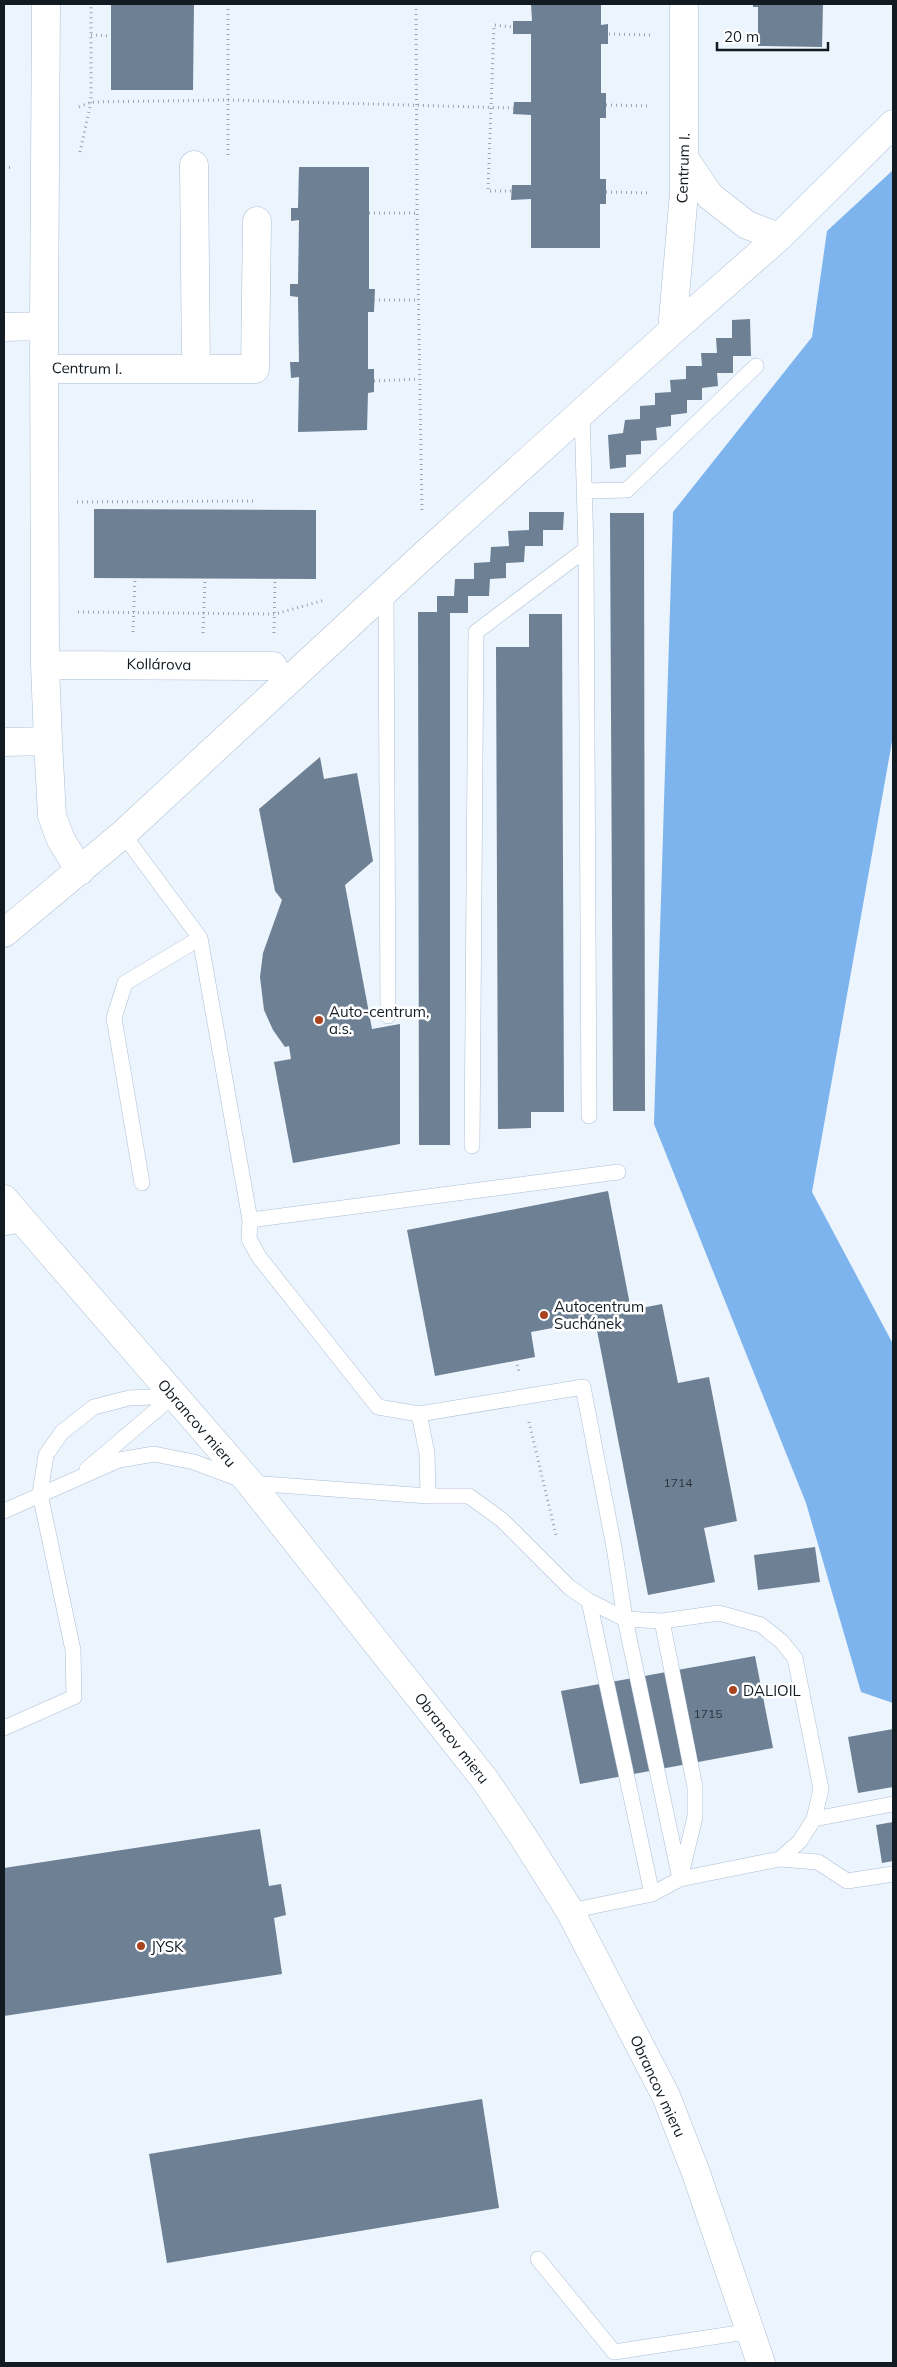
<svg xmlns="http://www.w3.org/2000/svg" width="897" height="2367" viewBox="0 0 897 2367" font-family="Mulish,sans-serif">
	<rect width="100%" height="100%" fill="#ecf4fd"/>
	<!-- forest -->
	<path fill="#7db4ed" d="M893 170V736L812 1192 893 1344V1703L861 1692 806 1503 654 1124 673 512 812 337 827 231Z"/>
	<!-- building -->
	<path fill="#6e8094" d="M111 4H194L193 90H111Z
		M531 4H601V25L608 24V44H601V93H606V118H600V179H606V204H600V248H531V199L511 200 512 185H531V115L513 114 514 102H531V34H513V21H532Z
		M753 4H823L822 47 758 46V7H753Z
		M299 167H369V289H375L374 312H368V369H374V392L368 393 367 430 298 432 299 377 291 378 290 362H299L298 297 290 296V284H298L299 220 291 221V208H298Z
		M750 319 751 356H733V373H717L718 386 702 388V400H687V413L671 415V426L656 428 657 440 641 441V454L626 455V467L610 469 608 435 623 433 625 420 640 419V406L655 405V393L671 392 670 380 686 379V366H702L701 353H717L716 338H732V320Z
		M94 509 316 510V579L94 578Z
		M529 512H564L563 530H543V546H525L524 562 506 563V578L490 579 489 596H468V613H450V1145H419L418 612H437V596H454L455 579H474V563L490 562 491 547 509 546 508 531 529 530Z
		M610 513H644L645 1111H613Z
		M529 614H562L564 1112H531V1128L498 1129 496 647H529Z
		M320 757 324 779 357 773 373 861 345 885 372 1029 400 1024V1144L293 1163 274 1062 291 1059 289 1046 285 1047 273 1030 264 1010 260 977 263 953 282 900 275 891 259 809Z
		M608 1191 631 1310 662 1304 678 1383 709 1377 737 1521 704 1528 715 1582 648 1595 595 1320 531 1332 535 1357 435 1376 407 1230Z
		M815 1547 820 1582 758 1590 754 1555Z
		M755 1656 773 1748 580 1784 561 1691Z
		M893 1729V1787L858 1793 848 1737Z
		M893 1822V1861L882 1863 876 1825Z
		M260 1829 269 1886 281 1884 286 1915 274 1918 282 1974 4 2016V1868Z
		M482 2099 499 2208 167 2263 149 2154Z"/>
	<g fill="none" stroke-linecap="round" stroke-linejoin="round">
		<defs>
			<path id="lane" d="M582 413 586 549 589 1116
				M584 491 627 490 756 366
				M386 590 388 1016
				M123 834 200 938 250 1220
				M472 1146 476 632 586 549
				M142 1183 114 1018 125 983 200 938
				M4 1228 25 1224
				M419 1414 583 1387 614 1547 625 1619 680 1879
				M87 1469 173 1396
				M428 1496 427 1453 419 1414 378 1407 259 1257 249 1239 250 1220 618 1172
				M4 1511 119 1460 154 1454 194 1462 250 1483 428 1496H469L502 1520 569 1587 589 1601 625 1619 662 1621 719 1613 761 1625 781 1641 795 1658 821 1789 814 1819 800 1841 780 1859 680 1879 652 1894 570 1911
				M589 1601 652 1894
				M662 1621 695 1787V1817L681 1875
				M4 1728 74 1697 73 1650 40 1494 46 1455 62 1432 94 1407 129 1398 173 1396
				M814 1819 893 1804
				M780 1859 818 1862 847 1881 893 1874
				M538 2259 614 2352 752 2331"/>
			<path id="street" d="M46 4 44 326 45 665 48 741 52 816 61 840 80 871
				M684 158 710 196 747 225 779 237
				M194 165 196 369
				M4 327 44 326
				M672 331 684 193V4
				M45 369H255L257 221
				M45 665 273 666
				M4 742 48 741
				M4 933 123 834 423 556 672 331 779 237 893 124"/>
			<path id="primary" d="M4 1199 250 1483 485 1780 522 1835 570 1911 666 2096 696 2173 761 2363"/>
		</defs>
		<!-- lane casing -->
		<use href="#lane" stroke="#acbfd5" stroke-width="16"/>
		<!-- street casing -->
		<use href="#street" stroke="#acbfd5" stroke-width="29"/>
		<!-- primary casing -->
		<use href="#primary" stroke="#acbfd5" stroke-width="29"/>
		<!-- path -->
		<path stroke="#9ba3ab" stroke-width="3" stroke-dasharray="1 4" stroke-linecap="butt" d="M228 4V158
			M416 4 417 213 422 513
			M609 34 651 35
			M91 35 111 36
			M606 105 651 106
			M79 107 91 102 227 100 514 108
			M80 152 91 102V4
			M4 168 13 167
			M511 191H488L494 25 513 27
			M606 192 650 193
			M369 213H417
			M374 300H418
			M374 381 419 379
			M77 502 253 501
			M78 612 275 614 325 600
			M133 632 135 578
			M203 633 205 579
			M274 633 275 579
			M516 1360 519 1372
			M529 1422 556 1535"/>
		<!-- lane -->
		<use href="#lane" stroke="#fff" stroke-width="15"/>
		<!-- street -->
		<use href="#street" stroke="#fff" stroke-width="28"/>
		<!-- primary -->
		<use href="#primary" stroke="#fff" stroke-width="28"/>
	</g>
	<!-- markers -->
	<g fill="#aa4320" stroke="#fff" stroke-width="2">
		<circle cx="319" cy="1020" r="5"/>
		<circle cx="544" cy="1315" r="5"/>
		<circle cx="733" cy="1690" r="5"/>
		<circle cx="141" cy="1946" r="5"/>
	</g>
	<g text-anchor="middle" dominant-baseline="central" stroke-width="5" stroke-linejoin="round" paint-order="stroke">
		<!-- number labels -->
		<g font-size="12" fill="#2a343e">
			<text x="678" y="1482">1714</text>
			<text x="708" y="1713">1715</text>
		</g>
		<!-- street labels -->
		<g font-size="15" fill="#131b22" stroke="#fff">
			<text transform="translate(683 168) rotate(-88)">Centrum I.</text>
			<text transform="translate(87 368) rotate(1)">Centrum I.</text>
			<text transform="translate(159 664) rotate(1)">Kollárova</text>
			<text transform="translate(197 1423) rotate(49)">Obrancov mieru</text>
			<text transform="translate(452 1738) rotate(52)">Obrancov mieru</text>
			<text transform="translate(658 2086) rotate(65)">Obrancov mieru</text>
		</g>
		<!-- poi labels -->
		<g font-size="15" fill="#131b22" stroke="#fff" text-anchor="start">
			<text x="329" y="1011">Auto-centrum,<tspan x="329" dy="17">a.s.</tspan></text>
			<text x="554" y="1306">Autocentrum<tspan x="554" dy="17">Suchánek</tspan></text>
			<text x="743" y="1690">DALIOIL</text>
			<text x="151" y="1946">JYSK</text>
		</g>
	</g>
	<!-- border -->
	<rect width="897" height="2367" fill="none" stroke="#131b22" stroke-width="10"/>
	<!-- scale -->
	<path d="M717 42v8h111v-8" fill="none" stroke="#131b22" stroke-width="2.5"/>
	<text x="724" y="42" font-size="15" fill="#131b22" stroke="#ffffff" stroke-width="4" paint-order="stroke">20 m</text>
</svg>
